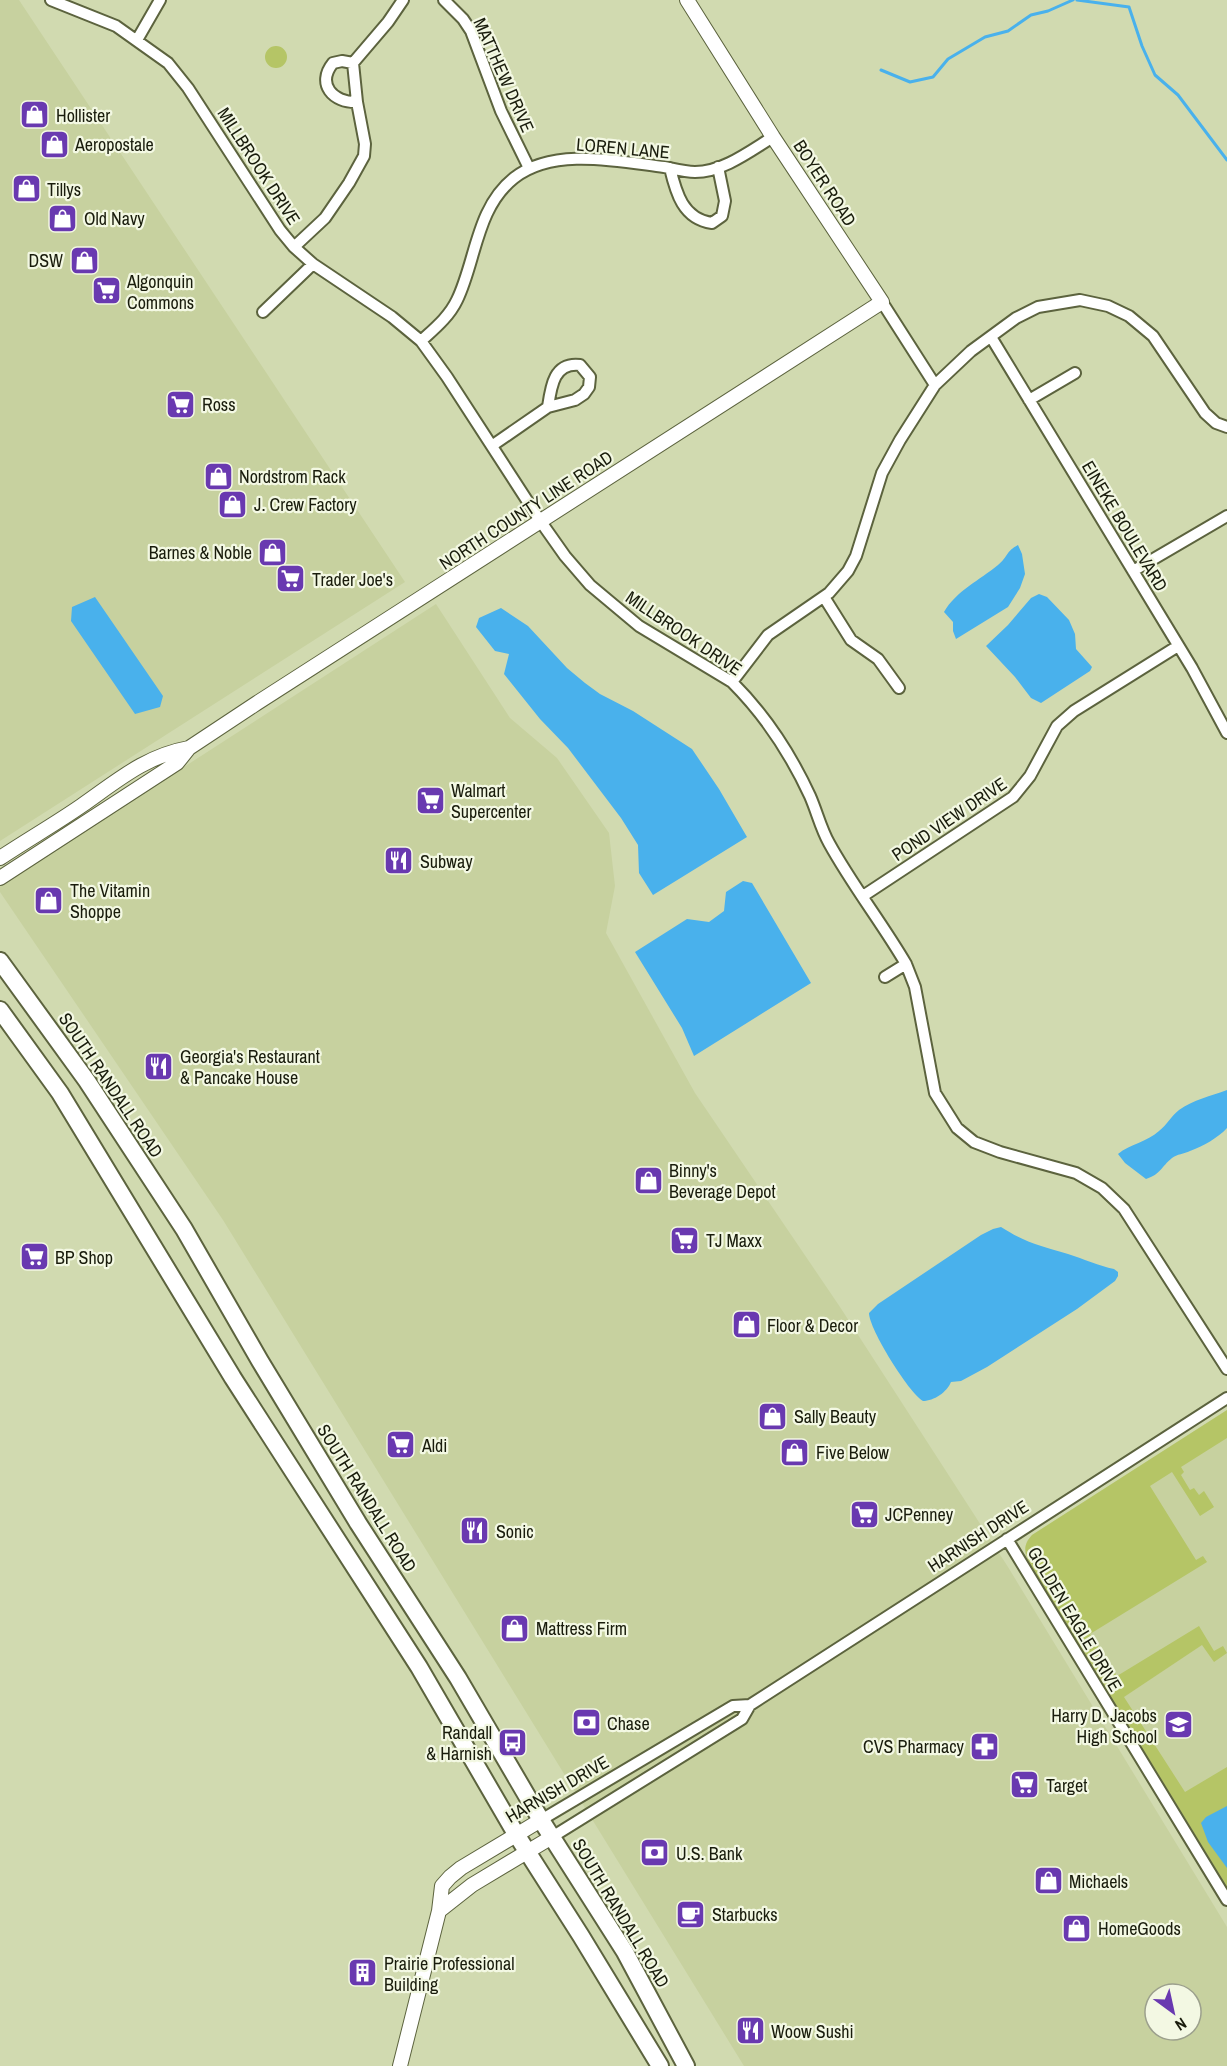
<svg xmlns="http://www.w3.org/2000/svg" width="1227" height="2066" viewBox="0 0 1227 2066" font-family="'Archivo Narrow',sans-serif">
	<rect width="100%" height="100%" fill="#d1dab0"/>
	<!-- built -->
	<path fill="#c7d19f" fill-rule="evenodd" d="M0 0H19L405 582 0 841Z
		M436 604 510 718 557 758 609 833 615 886 606 933 695 1093 840 1307 1008 1567 1227 1927V2066H744L223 1220 0 892V886ZM1155 1994H1191V2030H1155Z
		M1227 1410V1887L1030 1564 1025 1555V1548L1027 1541 1032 1535Z"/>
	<!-- green -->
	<path fill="#b5c566" d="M265 57a11 11 0 1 1 22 0a11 11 0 1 1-22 0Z
		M1227 1410V1438L1181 1467 1184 1472 1181 1475 1190 1490 1194 1488 1199 1495 1204 1491 1214 1507 1200 1516 1172 1472 1150 1486 1196 1560 1203 1556 1207 1562 1090 1634 1117 1676 1199 1626 1214 1651 1223 1646 1227 1653 1214 1662 1202 1645 1124 1697 1185 1792 1227 1767V1887L1030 1564C1024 1552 1023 1545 1032 1535Z"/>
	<!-- water -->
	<path fill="#49b1ec" d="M1018 545 1022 554 1025 574 1020 588 1008 607 956 639 953 631V622L944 612C956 591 980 580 998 565 1008 557 1006 551 1018 545Z
		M1039 594 1047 597 1069 620 1075 634 1076 649 1092 667 1090 671 1041 703 1031 698 1015 677 986 646 1008 625 1031 598Z
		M95 597 163 696 160 707 135 714 71 621 72 607Z
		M501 608 528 626 567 668 585 683 600 694 633 711 692 749 719 789 747 837 653 895 639 873 638 845 621 818 568 748 540 719 504 674 509 654 495 651 476 627 479 618Z
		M743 881 752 883 811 983 694 1056 682 1028 635 952 687 919 709 922 724 911 726 892Z
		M1227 1090V1128C1218 1138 1203 1146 1190 1151 1184 1154 1177 1154 1172 1158 1161 1167 1161 1174 1146 1179L1125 1163 1118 1154C1130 1144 1147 1142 1159 1131 1167 1125 1171 1116 1179 1110 1193 1100 1211 1096 1227 1090Z
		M1001 1227C1026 1243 1041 1246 1068 1254 1084 1259 1099 1266 1114 1269L1118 1272V1276L1115 1281 1077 1309 987 1367 961 1381 951 1382C947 1392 934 1401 923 1401 909 1393 869 1329 869 1313L878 1304 981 1235 993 1229Z
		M1227 1806V1868L1208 1842 1201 1823 1206 1817Z"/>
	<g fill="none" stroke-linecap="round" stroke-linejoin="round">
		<!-- stream -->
		<path stroke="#49b1ec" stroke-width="3" d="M1077 0 1129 7 1142 46 1155 75 1178 95 1227 160
			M881 70 910 82 933 77 948 59 985 37 1008 31 1031 15 1048 11 1073 0"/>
		<defs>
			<path id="minor" d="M51 0 116 26 168 63 188 88 280 230 294 247 313 264 392 317 421 341 447 377 541 522 565 556 590 585 639 626 732 682C764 714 791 755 810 796 817 812 821 829 829 843 852 885 882 923 906 964L915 987 935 1093 957 1128 974 1142 1000 1152 1076 1173 1102 1188 1124 1209 1227 1369
				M444 0 463 19 471 31 501 111 529 168
				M137 40 160 0
				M353 63 342 61 333 63C316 84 333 103 357 102
				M670 168C676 193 683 219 712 223L722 216 725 201 718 167
				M294 247 325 218 349 183 364 156 365 144 357 102 353 63 388 22 403 0
				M882 302 935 385
				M263 312 313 264
				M991 337 1192 668 1227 733
				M421 341C434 329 449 317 457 300 476 261 476 208 514 178 553 147 617 161 664 167 674 169 685 172 695 172 723 172 750 151 773 137
				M1029 400 1075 373
				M493 445 548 407 575 400 584 394 589 387 590 377 580 365C554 362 551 386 548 407
				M1133 571 1227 516
				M824 597 851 640 878 659 899 688
				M732 682 768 635 829 593 848 571 856 556 882 473 900 440 935 385 971 351 1016 318 1038 307 1080 300 1108 306 1129 316 1153 336 1205 413 1216 423 1227 427
				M863 896 1013 797 1030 776 1057 726 1074 711 1178 646
				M885 977 906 964
				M1007 1539 1227 1900
				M541 1820 733 1706 750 1705 1227 1398
				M552 1837 742 1719 750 1705"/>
			<path id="tertiary" d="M0 858C27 840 55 824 81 806 117 781 145 756 189 748
				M0 878 177 763 189 748 257 703 882 302 773 137 687 0
				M439 1911 472 1885 552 1837
				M400 2066 439 1911 442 1886 450 1877 461 1868 541 1820"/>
			<path id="primary" d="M0 961 87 1081 184 1229 260 1361 358 1523 458 1678 541 1820 625 1952 686 2066
				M0 1010 60 1093 233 1378 419 1667 516 1834 581 1936 660 2066"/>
		</defs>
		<!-- minor casing -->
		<use href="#minor" stroke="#5c633e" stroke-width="14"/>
		<!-- tertiary casing -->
		<use href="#tertiary" stroke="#5c633e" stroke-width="16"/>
		<!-- primary casing -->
		<use href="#primary" stroke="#5c633e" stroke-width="20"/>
		<!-- minor -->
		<use href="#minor" stroke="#fff" stroke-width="10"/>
		<!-- tertiary -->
		<use href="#tertiary" stroke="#fff" stroke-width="14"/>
		<!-- primary -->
		<use href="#primary" stroke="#fff" stroke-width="16"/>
	</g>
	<!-- icons -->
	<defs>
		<symbol id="shop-square" viewBox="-11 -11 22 22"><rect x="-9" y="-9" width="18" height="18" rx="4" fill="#6939b0" stroke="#f3f8e3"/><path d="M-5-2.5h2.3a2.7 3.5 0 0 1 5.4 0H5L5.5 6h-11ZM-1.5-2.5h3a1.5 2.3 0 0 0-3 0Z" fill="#fff"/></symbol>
		<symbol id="supermarket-square" viewBox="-11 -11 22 22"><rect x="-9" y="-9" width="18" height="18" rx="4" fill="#6939b0" stroke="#f3f8e3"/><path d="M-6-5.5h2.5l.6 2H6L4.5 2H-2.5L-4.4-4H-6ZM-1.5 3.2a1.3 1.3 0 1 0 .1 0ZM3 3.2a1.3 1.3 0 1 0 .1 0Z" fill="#fff"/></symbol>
		<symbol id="restaurant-square" viewBox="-11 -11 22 22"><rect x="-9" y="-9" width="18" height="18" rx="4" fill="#6939b0" stroke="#f3f8e3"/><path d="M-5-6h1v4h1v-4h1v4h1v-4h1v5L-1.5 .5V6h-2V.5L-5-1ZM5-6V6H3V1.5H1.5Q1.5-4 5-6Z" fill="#fff"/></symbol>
		<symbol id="bank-square" viewBox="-11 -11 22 22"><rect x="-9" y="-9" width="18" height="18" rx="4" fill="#6939b0" stroke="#f3f8e3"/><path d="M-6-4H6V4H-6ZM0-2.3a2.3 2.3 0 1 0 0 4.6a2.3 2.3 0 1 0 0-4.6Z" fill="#fff"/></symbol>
		<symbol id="school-square" viewBox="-11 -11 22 22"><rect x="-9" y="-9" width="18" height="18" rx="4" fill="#6939b0" stroke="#f3f8e3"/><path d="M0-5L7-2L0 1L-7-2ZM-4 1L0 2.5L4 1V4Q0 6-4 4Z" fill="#fff"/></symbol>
		<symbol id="bus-square" viewBox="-11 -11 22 22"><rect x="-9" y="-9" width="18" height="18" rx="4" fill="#6939b0" stroke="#f3f8e3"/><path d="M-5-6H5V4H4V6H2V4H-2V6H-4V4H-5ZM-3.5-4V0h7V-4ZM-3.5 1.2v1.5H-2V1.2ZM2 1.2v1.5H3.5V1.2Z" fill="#fff"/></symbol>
		<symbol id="pharmacy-square" viewBox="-11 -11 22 22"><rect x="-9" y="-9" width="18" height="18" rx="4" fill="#6939b0" stroke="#f3f8e3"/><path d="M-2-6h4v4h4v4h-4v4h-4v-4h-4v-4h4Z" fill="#fff"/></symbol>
		<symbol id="cafe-square" viewBox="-11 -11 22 22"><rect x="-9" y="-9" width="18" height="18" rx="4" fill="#6939b0" stroke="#f3f8e3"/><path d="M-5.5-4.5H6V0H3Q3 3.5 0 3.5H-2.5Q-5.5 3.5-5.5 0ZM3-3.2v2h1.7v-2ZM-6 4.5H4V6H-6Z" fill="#fff"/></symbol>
		<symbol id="building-square" viewBox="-11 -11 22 22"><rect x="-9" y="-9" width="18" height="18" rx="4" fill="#6939b0" stroke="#f3f8e3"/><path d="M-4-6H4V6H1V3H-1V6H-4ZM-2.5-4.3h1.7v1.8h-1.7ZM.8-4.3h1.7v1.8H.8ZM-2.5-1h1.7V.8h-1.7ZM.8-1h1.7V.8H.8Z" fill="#fff"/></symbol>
	</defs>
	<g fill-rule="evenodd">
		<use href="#shop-square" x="18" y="98" width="33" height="33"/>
		<use href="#shop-square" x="38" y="128" width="33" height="33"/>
		<use href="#shop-square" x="10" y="172" width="33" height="33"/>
		<use href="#shop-square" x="46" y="202" width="33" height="33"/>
		<use href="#shop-square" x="68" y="244" width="33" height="33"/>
		<use href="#supermarket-square" x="90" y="274" width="33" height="33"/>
		<use href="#supermarket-square" x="164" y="388" width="33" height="33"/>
		<use href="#shop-square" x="202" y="460" width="33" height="33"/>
		<use href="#shop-square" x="216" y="488" width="33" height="33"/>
		<use href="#shop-square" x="256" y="536" width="33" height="33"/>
		<use href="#supermarket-square" x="274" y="562" width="33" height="33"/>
		<use href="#supermarket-square" x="414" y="784" width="33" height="33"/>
		<use href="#restaurant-square" x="382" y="844" width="33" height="33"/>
		<use href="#shop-square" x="32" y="884" width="33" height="33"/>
		<use href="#restaurant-square" x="142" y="1050" width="33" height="33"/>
		<use href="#shop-square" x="632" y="1164" width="33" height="33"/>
		<use href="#supermarket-square" x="668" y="1224" width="33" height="33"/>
		<use href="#supermarket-square" x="18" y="1240" width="33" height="33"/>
		<use href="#shop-square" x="730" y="1308" width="33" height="33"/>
		<use href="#shop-square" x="756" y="1400" width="33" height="33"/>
		<use href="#supermarket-square" x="384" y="1428" width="33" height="33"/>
		<use href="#shop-square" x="778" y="1436" width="33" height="33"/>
		<use href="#supermarket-square" x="848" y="1498" width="33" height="33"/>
		<use href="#restaurant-square" x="458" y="1514" width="33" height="33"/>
		<use href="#shop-square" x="498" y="1612" width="33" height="33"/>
		<use href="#bank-square" x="570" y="1706" width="33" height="33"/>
		<use href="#school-square" x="1162" y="1708" width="33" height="33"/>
		<use href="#bus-square" x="496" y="1726" width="33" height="33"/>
		<use href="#pharmacy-square" x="968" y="1730" width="33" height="33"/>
		<use href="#supermarket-square" x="1008" y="1768" width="33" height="33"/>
		<use href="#bank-square" x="638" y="1836" width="33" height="33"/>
		<use href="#shop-square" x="1032" y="1864" width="33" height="33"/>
		<use href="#cafe-square" x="674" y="1898" width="33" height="33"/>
		<use href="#shop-square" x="1060" y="1912" width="33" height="33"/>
		<use href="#building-square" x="346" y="1956" width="33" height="33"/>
		<use href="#restaurant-square" x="734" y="2014" width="33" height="33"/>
	</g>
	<g text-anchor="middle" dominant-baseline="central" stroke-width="4.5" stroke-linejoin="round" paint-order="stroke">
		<!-- street labels -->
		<g font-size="18" fill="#191c0c" stroke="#f3f8e3">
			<text transform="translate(504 75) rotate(66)">MATTHEW DRIVE</text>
			<text transform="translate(623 148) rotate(5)">LOREN LANE</text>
			<text transform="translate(259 166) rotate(57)">MILLBROOK DRIVE</text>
			<text transform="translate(825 183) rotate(57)">BOYER ROAD</text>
			<text transform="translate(526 510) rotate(-33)">NORTH COUNTY LINE ROAD</text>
			<text transform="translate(1125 526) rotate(59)">EINEKE BOULEVARD</text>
			<text transform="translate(684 633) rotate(34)">MILLBROOK DRIVE</text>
			<text transform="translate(949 819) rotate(-34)">POND VIEW DRIVE</text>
			<text transform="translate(111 1085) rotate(56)">SOUTH RANDALL ROAD</text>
			<text transform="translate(367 1498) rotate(58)">SOUTH RANDALL ROAD</text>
			<text transform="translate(978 1536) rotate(-33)">HARNISH DRIVE</text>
			<text transform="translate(1075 1619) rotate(59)">GOLDEN EAGLE DRIVE</text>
			<text transform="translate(557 1789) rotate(-30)">HARNISH DRIVE</text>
			<text transform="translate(621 1913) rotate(59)">SOUTH RANDALL ROAD</text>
		</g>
		<!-- poi labels -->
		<g font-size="18" fill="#191c0c" stroke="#f3f8e3" text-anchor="start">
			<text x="56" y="115">Hollister</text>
			<text x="75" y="144">Aeropostale</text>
			<text x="47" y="189">Tillys</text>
			<text x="84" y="218">Old Navy</text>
			<text x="63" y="260" text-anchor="end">DSW</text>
			<text x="127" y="281">Algonquin<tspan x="127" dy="21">Commons</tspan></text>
			<text x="202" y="404">Ross</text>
			<text x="239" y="476">Nordstrom Rack</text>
			<text x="254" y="504">J. Crew Factory</text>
			<text x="252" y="552" text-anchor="end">Barnes &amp; Noble</text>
			<text x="312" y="579">Trader Joe's</text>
			<text x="451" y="790">Walmart<tspan x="451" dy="21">Supercenter</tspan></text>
			<text x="420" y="861">Subway</text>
			<text x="70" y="890">The Vitamin<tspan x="70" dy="21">Shoppe</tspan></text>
			<text x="180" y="1056">Georgia's Restaurant<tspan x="180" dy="21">&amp; Pancake House</tspan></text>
			<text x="669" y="1170">Binny's<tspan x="669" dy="21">Beverage Depot</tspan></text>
			<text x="706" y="1240">TJ Maxx</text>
			<text x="55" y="1257">BP Shop</text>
			<text x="767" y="1325">Floor &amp; Decor</text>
			<text x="794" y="1416">Sally Beauty</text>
			<text x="422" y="1445">Aldi</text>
			<text x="816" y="1452">Five Below</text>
			<text x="885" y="1514">JCPenney</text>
			<text x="496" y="1531">Sonic</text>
			<text x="536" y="1628">Mattress Firm</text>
			<text x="1157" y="1715" text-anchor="end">Harry D. Jacobs<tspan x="1157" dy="21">High School</tspan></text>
			<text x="607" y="1723">Chase</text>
			<text x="492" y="1732" text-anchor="end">Randall<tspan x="492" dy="21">&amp; Harnish</tspan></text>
			<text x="964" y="1746" text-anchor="end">CVS Pharmacy</text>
			<text x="1046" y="1785">Target</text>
			<text x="676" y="1853">U.S. Bank</text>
			<text x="1069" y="1881">Michaels</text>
			<text x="712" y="1914">Starbucks</text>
			<text x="1098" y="1928">HomeGoods</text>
			<text x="384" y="1963">Prairie Professional<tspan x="384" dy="21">Building</tspan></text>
			<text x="771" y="2031">Woow Sushi</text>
		</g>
	</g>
	<!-- north arrow -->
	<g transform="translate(1173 2012) rotate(147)"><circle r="28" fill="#f3f8e3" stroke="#9ca08d" stroke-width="1.5"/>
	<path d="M0-4.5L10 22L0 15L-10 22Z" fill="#6939b0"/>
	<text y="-9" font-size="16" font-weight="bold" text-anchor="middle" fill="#191c0c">N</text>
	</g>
</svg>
